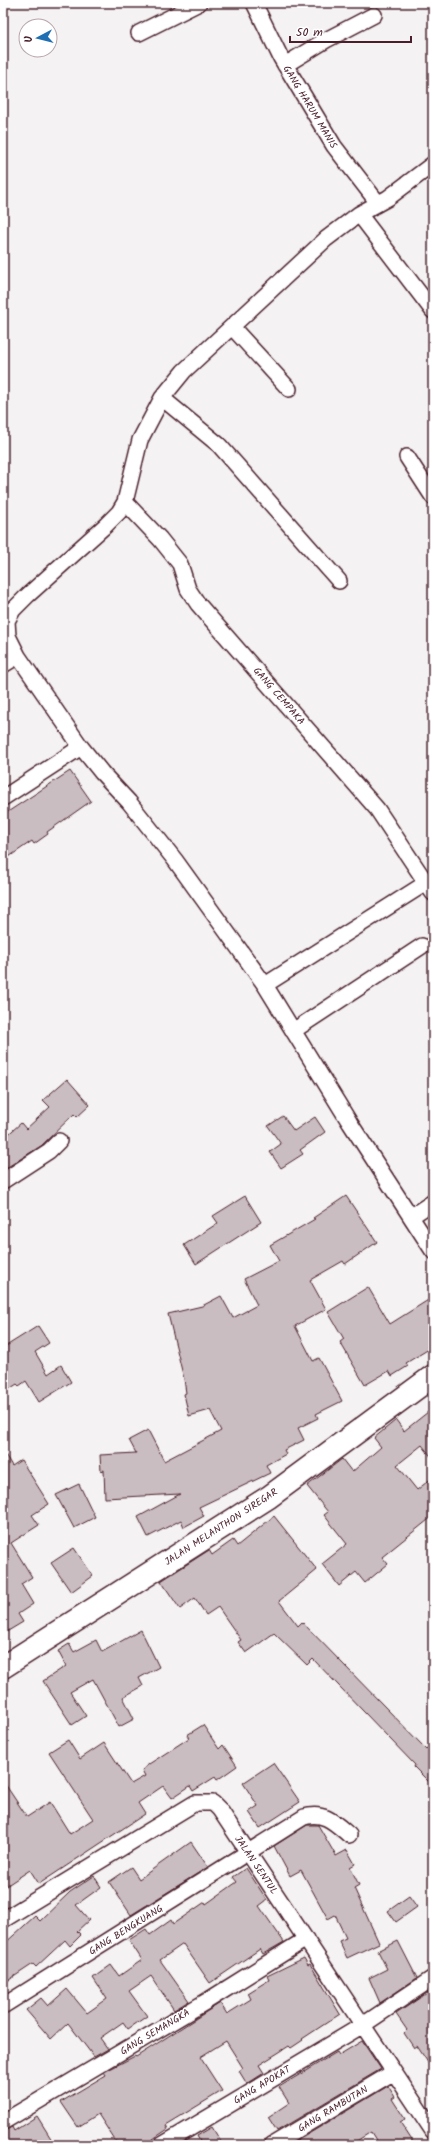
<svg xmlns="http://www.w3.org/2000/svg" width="436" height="2148" viewBox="0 0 436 2148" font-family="Kalam,sans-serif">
	<rect width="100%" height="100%" fill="#f4f2f2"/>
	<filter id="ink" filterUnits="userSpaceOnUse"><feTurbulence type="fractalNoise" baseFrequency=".025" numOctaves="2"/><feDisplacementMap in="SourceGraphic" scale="8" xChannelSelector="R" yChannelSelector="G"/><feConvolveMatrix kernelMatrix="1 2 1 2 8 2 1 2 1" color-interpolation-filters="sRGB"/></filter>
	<g filter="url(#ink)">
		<!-- building -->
		<path fill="#cabdc1" stroke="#4a1f2b" d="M70 771 91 801 47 832 48 834 34 844 32 841 3 861V815Z
			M67 1079 90 1105 77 1117 74 1114 41 1146 6 1168 3 1165V1139L21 1123 26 1129 50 1107 43 1100Z
			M283 1116 294 1131 315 1117 325 1132 300 1150 303 1154 281 1168 270 1152 281 1144 268 1126Z
			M245 1196 261 1222 196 1264 184 1245 218 1223 213 1216Z
			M346 1196 377 1242 345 1264 343 1261 310 1280 326 1309 295 1326 313 1361 319 1358 342 1401 316 1414 318 1418 298 1428 304 1440 284 1450 286 1454 266 1465 270 1473 199 1507 204 1516 184 1527 181 1520 148 1537 138 1517 180 1494 105 1498 104 1470 101 1471 100 1455 136 1453 129 1440 148 1430 164 1461 221 1431 210 1410 189 1416 184 1394 186 1393 184 1379 168 1314 202 1306 221 1296 233 1318 257 1305 244 1279 279 1261 270 1245 315 1219 313 1218Z
			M368 1287 390 1324 433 1297V1342L427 1346 429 1349 406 1363 408 1366 392 1376 389 1371 365 1385 340 1342 344 1339 328 1312Z
			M38 1326 49 1343 35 1352 48 1374 61 1365 71 1382 39 1402 26 1381 19 1386 17 1384 3 1393V1348Z
			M433 1408V1459L422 1445 397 1465 417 1490 433 1477V1516L382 1557 388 1564 365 1583 356 1572 339 1586 322 1564 347 1544 324 1515 328 1512 307 1486 342 1459 352 1472 381 1447 374 1438 396 1420 404 1431Z
			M3 1451 12 1466 21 1460 49 1504 32 1515 39 1525 11 1543 32 1577 21 1584 33 1604 18 1614 23 1622 3 1634Z
			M79 1484 95 1517 74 1528 56 1495Z
			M274 1516 317 1570 279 1601 298 1626 302 1622 426 1749 433 1742V1786L414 1767 415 1765 313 1659 307 1665 274 1633 246 1653 238 1642 241 1640 218 1607 206 1615 195 1598 180 1609 161 1581 209 1550 212 1555 233 1540 237 1546Z
			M74 1548 93 1576 71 1592 51 1563Z
			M141 1630 159 1667 139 1678 143 1686 123 1697 134 1719 119 1727 93 1679 70 1692 86 1716 72 1725 43 1681 66 1666 58 1651 69 1644 74 1652 96 1640 102 1652Z
			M203 1725 219 1749 223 1745 237 1766 217 1780 215 1777 193 1791 190 1786 172 1798 163 1786 138 1803 145 1814 39 1884 30 1870 3 1888V1781L27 1817 50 1802 70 1834 93 1819 49 1752 68 1740 80 1759 104 1743 131 1784 145 1776 142 1770 149 1764 189 1738 187 1735Z
			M273 1763 300 1802 260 1828 249 1812 258 1806 243 1783Z
			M307 1825H318L336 1856 347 1850 355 1864 350 1867 359 1885 354 1888 379 1943 347 1958 339 1941 346 1938 335 1915 328 1919 301 1870 290 1876 274 1846Z
			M191 1842 208 1867 131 1915 109 1882 131 1867 139 1879Z
			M246 1868 267 1900 259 1906 284 1942 263 1954 260 1949 210 1983 183 1944 160 1960 189 2001 174 2010 151 1976 129 1991 147 2016 128 2029 123 2022 100 2038 108 2049 94 2057 68 2023 51 2039 26 2010 41 1998 48 2006 67 1989 87 2013 107 1999 93 1978 111 1965 119 1976 142 1960 129 1940 146 1929 150 1935 171 1920 173 1924 205 1902 206 1904 237 1882 233 1877Z
			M94 1876 101 1887 76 1905 89 1920 77 1931 81 1935 70 1946 65 1940 36 1967 33 1964 3 1984V1945L35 1916 40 1921 70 1892Z
			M409 1896 417 1907 396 1922 388 1911Z
			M398 1941 417 1978 380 2003 369 1978 387 1969 378 1951Z
			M304 1958 308 1965 310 1964 340 2014 302 2039 303 2040 291 2048 289 2046 259 2065 264 2073 247 2084 239 2071 243 2068 226 2041 200 2057 222 2091 166 2125 168 2129 144 2145H118L98 2114 78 2127 61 2102 106 2075 104 2072 135 2056 136 2057 220 2003 227 2014 251 1999 248 1993 269 1980 267 1976Z
			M433 1989V2070L417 2046 414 2048 404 2033 407 2030 396 2014Z
			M362 2041 381 2069 277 2131 268 2117 289 2103 279 2087 337 2052 339 2055Z
			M388 2086 395 2097 392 2099 405 2119 400 2122 415 2145H379L371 2132 350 2145H290Z
			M37 2116 55 2145H3V2131L12 2127 14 2131Z
			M212 2127 223 2145H202L197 2136Z"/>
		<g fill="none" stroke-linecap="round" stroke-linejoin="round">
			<defs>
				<path id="minor" d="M254 3 281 58 334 146 378 203
					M139 33 199 3
					M285 65 326 40 374 15
					M433 164 388 198 359 214 326 239 184 371 162 398 140 440 125 502 119 512 106 525 28 595 13 610 7 621 8 636 18 656 81 747 102 773 129 802 175 860 265 985 350 1123 433 1251
					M359 214 433 311
					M232 327 289 389
					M162 398 219 445 339 581
					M407 457 433 497
					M125 502 160 539 180 564 188 589 198 604 377 809 433 893
					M3 665 18 656
					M3 798 81 747
					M265 985 426 883
					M293 1031 422 946
					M3 1181 49 1151 59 1141
					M412 1216 433 1202
					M3 1920 195 1803H213L220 1810 433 2131
					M3 2006 304 1817C324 1811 335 1823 349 1835
					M3 2122 207 2001 306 1939
					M162 2145 363 2025 433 1978
					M272 2145 394 2072"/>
				<path id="primary" d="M3 1667 269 1497 433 1376"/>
			</defs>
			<!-- minor casing -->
			<use href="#minor" stroke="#4a1f2b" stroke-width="18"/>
			<!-- primary casing -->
			<use href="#primary" stroke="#4a1f2b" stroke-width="25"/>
			<!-- minor -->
			<use href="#minor" stroke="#fff" stroke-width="15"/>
			<!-- primary -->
			<use href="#primary" stroke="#fff" stroke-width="22"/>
		</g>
	</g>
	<g text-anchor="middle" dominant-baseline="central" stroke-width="3" stroke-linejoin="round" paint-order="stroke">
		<!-- street labels -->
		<g font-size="10" fill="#4a1f2b" stroke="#fff">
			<text transform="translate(310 107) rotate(59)">GANG HARUM MANIS</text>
			<text transform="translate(279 696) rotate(49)">GANG CEMPAKA</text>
			<text transform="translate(221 1527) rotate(-33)">JALAN MELANTHON SIREGAR</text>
			<text transform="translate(256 1865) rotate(56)">JALAN SENTUL</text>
			<text transform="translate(126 1930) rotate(-32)">GANG BENGKUANG</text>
			<text transform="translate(155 2032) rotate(-31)">GANG SEMANGKA</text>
			<text transform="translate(262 2085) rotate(-31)">GANG APOKAT</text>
			<text transform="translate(333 2109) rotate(-31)">GANG RAMBUTAN</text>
		</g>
	</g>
	<!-- margin -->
	<rect width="436" height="2148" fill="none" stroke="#fff" stroke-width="16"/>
	<rect x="8" y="8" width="420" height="2132" fill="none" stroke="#4a1f2b" stroke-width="1.5" filter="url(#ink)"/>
	<!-- north arrow -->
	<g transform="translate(38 38) rotate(263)"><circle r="19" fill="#ffffff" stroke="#b7a5aa"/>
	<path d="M0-3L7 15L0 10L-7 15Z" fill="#1f6fb2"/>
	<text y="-6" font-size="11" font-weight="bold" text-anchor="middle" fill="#4a1f2b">U</text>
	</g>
	<!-- scale -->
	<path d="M290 36v6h121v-6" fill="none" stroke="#4a1f2b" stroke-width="2"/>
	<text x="296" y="36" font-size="12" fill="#4a1f2b" stroke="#ffffff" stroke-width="3" paint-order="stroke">50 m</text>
</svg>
